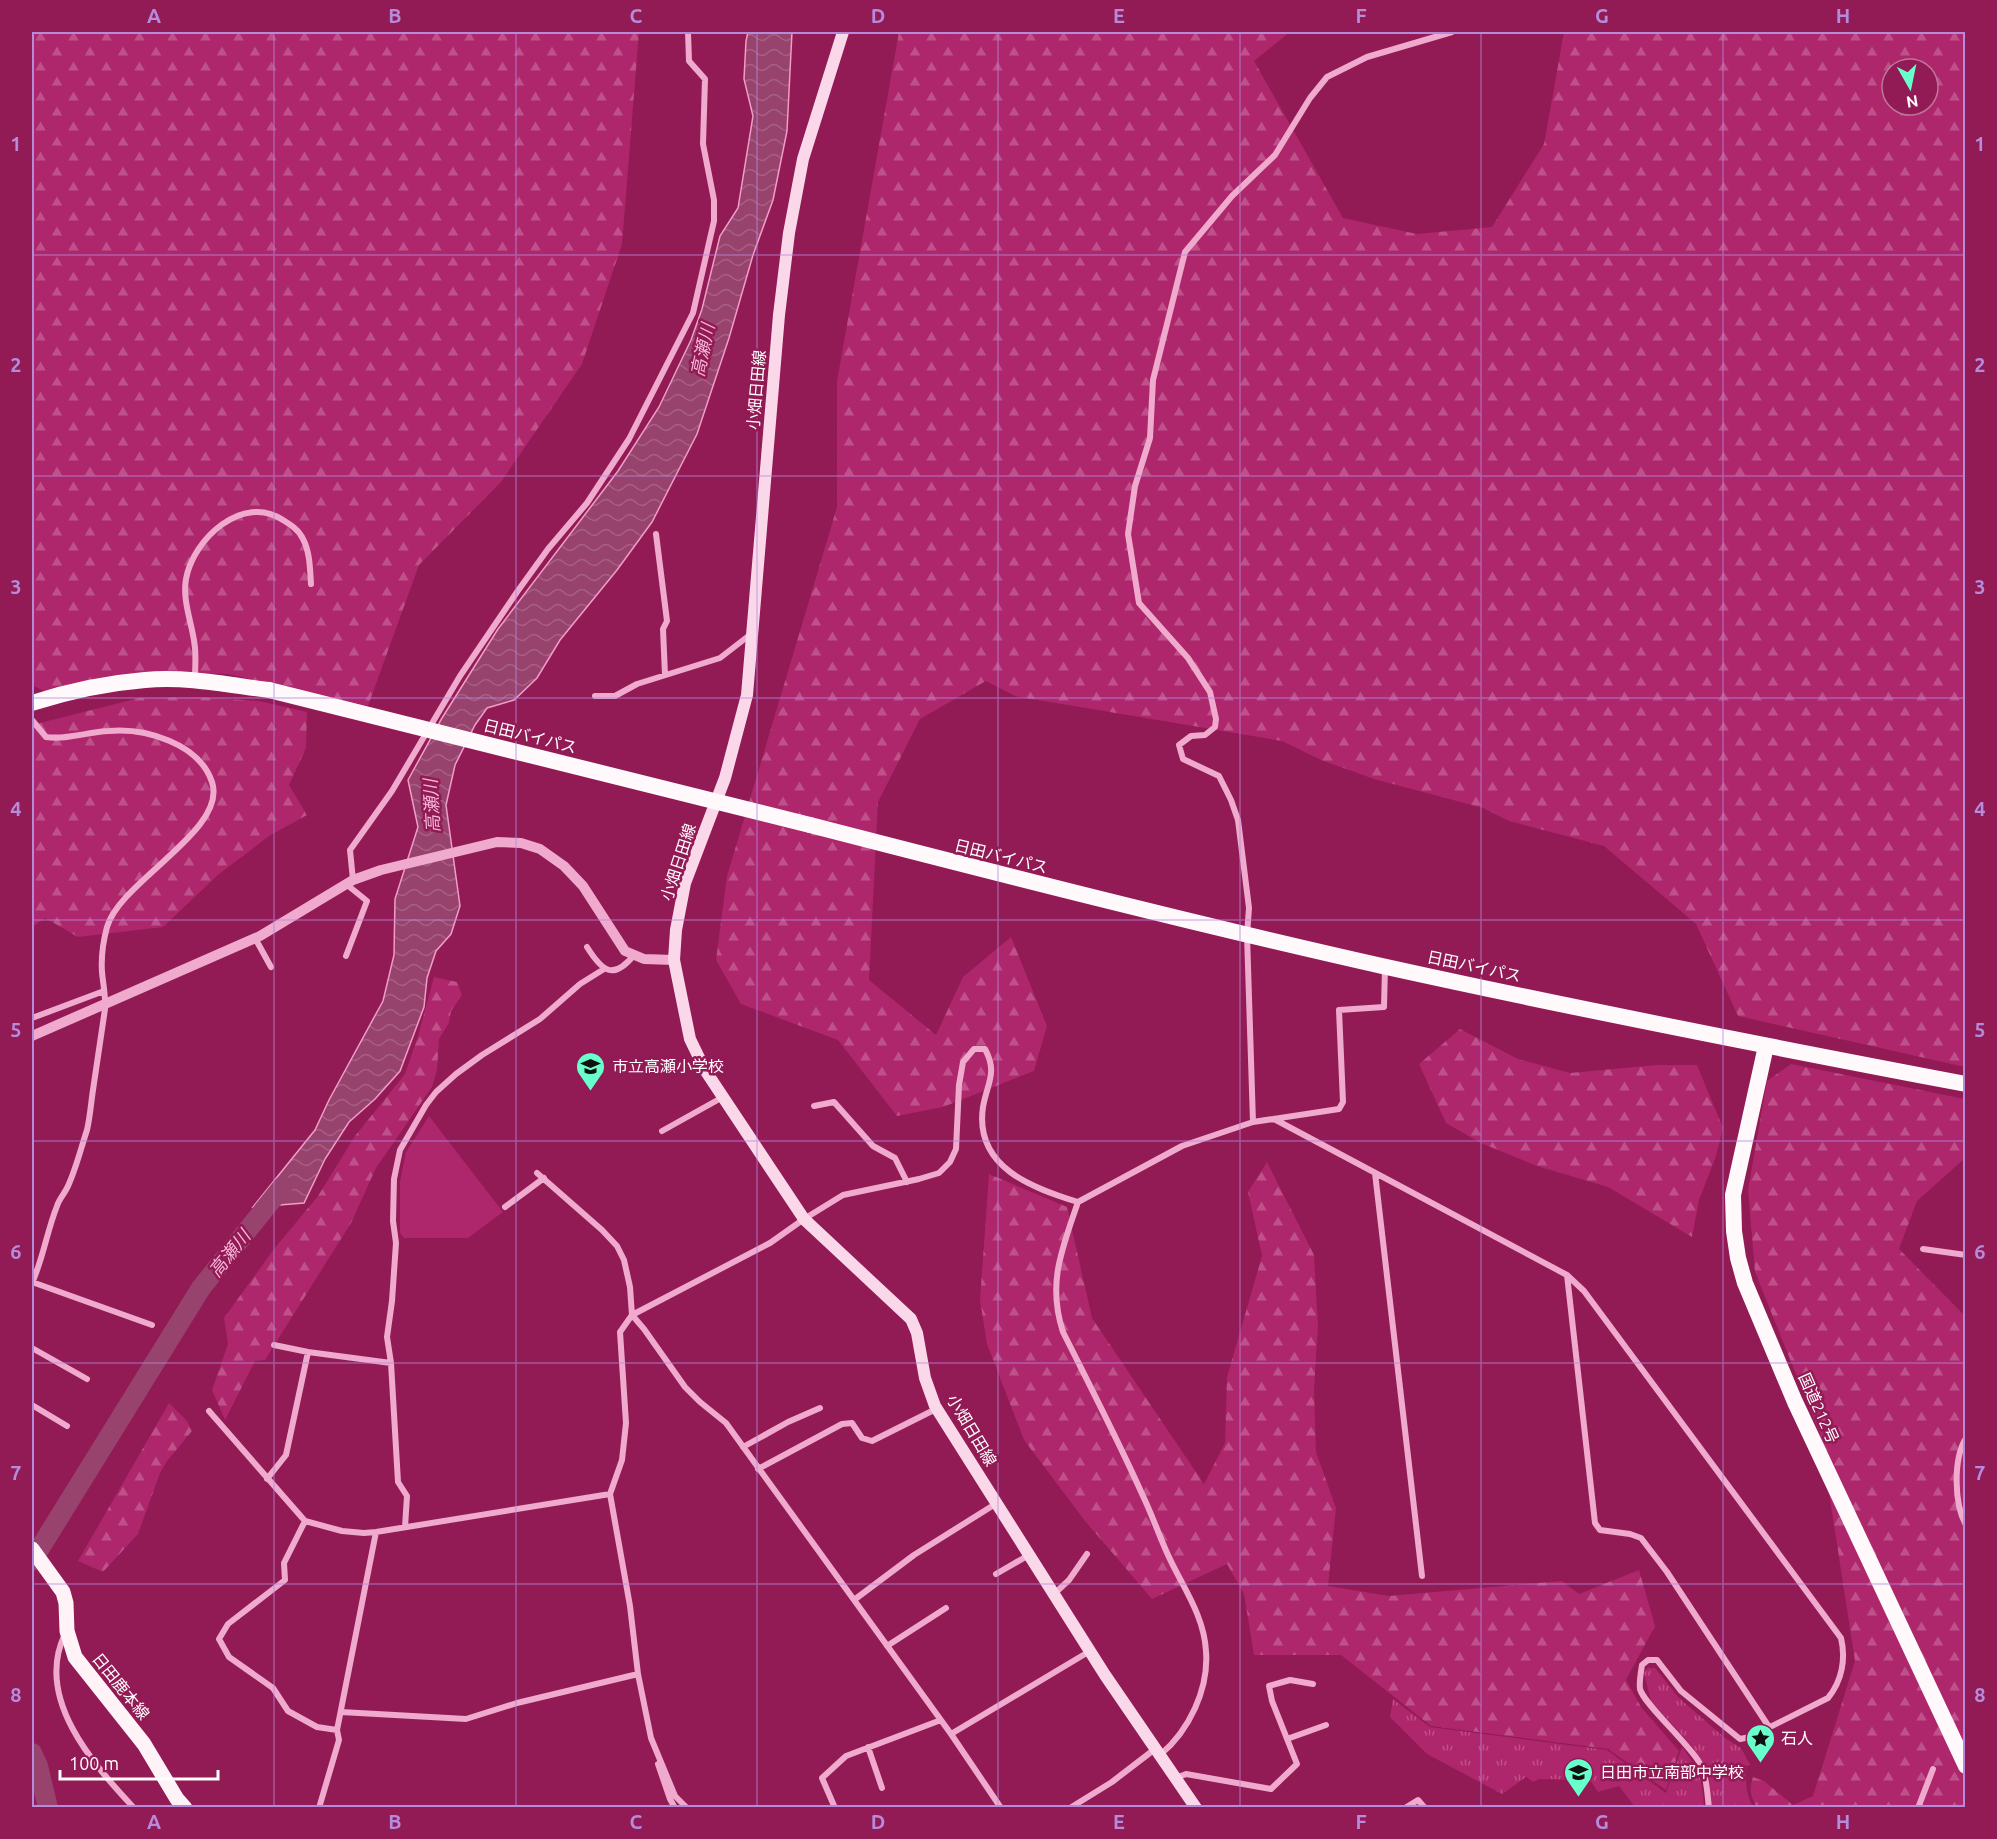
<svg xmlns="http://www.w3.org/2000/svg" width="1997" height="1839" viewBox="0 0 1997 1839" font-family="Ubuntu,'Noto Sans JP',sans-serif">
	<defs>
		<pattern id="grass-tufts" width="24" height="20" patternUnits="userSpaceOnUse" patternTransform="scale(1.5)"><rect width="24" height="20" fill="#ae266b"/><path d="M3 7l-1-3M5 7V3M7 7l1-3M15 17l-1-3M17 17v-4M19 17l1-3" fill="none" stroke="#be5189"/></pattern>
		<pattern id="forest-firs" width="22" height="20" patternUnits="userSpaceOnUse" patternTransform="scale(1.5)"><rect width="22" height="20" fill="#ae266b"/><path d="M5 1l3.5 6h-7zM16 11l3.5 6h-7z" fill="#be5189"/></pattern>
		<pattern id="water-waves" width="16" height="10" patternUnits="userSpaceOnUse" patternTransform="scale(1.5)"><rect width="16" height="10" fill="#98436d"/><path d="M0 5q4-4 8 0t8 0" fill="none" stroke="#a75f83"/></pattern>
	</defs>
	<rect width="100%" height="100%" fill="#921a55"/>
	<!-- grass -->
	<path fill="url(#grass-tufts)" d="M1648 1668H1655L1679 1698 1725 1738 1741 1748 1750 1765 1746 1766C1745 1781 1746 1794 1753 1807H1711L1709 1778 1704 1765 1690 1744 1651 1701 1644 1673Z
		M1393 1699 1430 1727 1607 1750 1666 1793 1682 1747C1700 1771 1702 1778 1704 1807H1635L1619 1786 1598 1792 1590 1780 1539 1779 1533 1782 1526 1777 1502 1794 1427 1754 1390 1717Z"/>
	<!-- forest -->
	<path fill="url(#forest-firs)" fill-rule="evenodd" d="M32 32H639L622 244 582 364 501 482 419 565 368 706 228 674 150 672 46 692 32 685Z
		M899 32H1290L1254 61 1343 218 1417 234 1492 227 1544 144 1564 32H1965V1067L1738 1016 1696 924 1604 846 1509 821 1483 808 1374 779 1321 760 1282 741 1015 696 986 681 920 719 878 802 869 980 936 1035 963 977 1011 937 1047 1026 1034 1071 943 1107 897 1116 838 1040 741 1004 716 960 727 876 837 507V381ZM1892 69H1928V105H1892Z
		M196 697 259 701 307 712 306 748 289 785 307 815 269 836 219 874 163 927 78 937 45 918 32 927V725L139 698Z
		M434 977 457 982 462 995 451 1011 449 1023 439 1039 437 1070 432 1087 376 1168 351 1223 265 1360 255 1361 225 1420 212 1390 228 1344 224 1318 274 1249 318 1196 355 1136 405 1074 418 1036Z
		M1460 1029 1518 1059 1570 1073 1656 1065H1697L1723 1128 1716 1156 1699 1200 1692 1237 1608 1187 1537 1166 1481 1143 1446 1123 1419 1064Z
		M1791 1064 1965 1099V1158L1917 1201 1899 1249 1965 1316V1807H1757C1750 1796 1749 1789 1753 1777L1764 1781 1793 1805 1813 1796 1855 1661 1820 1434 1755 1272 1748 1190 1767 1081Z
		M1267 1162 1314 1255 1318 1326 1314 1389 1316 1452 1336 1508 1328 1586 1389 1596 1562 1581 1579 1594 1639 1570 1655 1626 1626 1680 1641 1707 1679 1751 1666 1790 1608 1749 1431 1726 1341 1655H1254L1244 1594 1227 1564 1152 1599 1085 1521 1024 1440 987 1344 980 1300 989 1174 1067 1207 1092 1318 1204 1484 1225 1443 1227 1377 1262 1256 1248 1192Z
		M169 1403 187 1421 192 1431 167 1461 160 1473 138 1534 103 1572 78 1561Z"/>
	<!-- park -->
	<path fill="#ae266b" d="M429 1116 503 1212 468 1238H404L400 1233V1181L406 1152Z"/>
	<!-- water -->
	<path fill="url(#water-waves)" stroke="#f19dc9" stroke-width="1.5" d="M748 32H792L787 131 773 200 753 255 729 338 697 434 652 522 617 570 560 640 537 678 514 700 487 708 475 725 455 765 446 805 460 906 451 934 436 951 427 978 424 1007 400 1071 375 1099 349 1122 325 1159 304 1203 253 1207 315 1130 329 1100 383 1001 394 955 395 899 418 827 408 780 442 718 498 629 618 471 659 407 691 340 702 309 720 236 738 208 753 116 744 79 746 41Z"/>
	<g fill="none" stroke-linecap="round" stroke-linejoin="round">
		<!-- river -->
		<path stroke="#98436d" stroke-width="20" d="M32 1561 201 1288 283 1186
			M32 1753 38 1766 48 1808"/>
		<!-- minor -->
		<path stroke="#efaacd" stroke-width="6" d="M656 534 667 621 663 629 665 675
			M195 680C195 669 196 658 195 648 193 625 182 602 186 579 193 539 243 493 283 520 291 525 299 530 303 539 310 552 310 569 311 584
			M595 696H615L637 684 720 658 751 634
			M32 720 46 737C67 740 87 732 109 731 145 728 199 743 212 782 228 830 120 881 107 927 103 942 101 958 102 972 103 984 106 997 105 1009 101 1036 97 1063 93 1090 91 1103 90 1117 87 1130 81 1148 76 1169 68 1186 65 1193 59 1199 57 1206 47 1231 43 1259 32 1283
			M353 880 350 850 392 791 460 676 517 592 548 549 587 503 629 439 693 313 714 221V200L703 144 705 79 689 61 688 32
			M255 938 271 967
			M587 947C602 971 613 981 634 955
			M346 956 367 901 346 884
			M32 1018 104 991
			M814 1106 834 1102 873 1146 895 1158 907 1182
			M1274 1119 1567 1275 1584 1291 1841 1638C1846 1659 1842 1681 1828 1698L1750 1737 1740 1739 1681 1691 1657 1660H1648L1642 1665C1641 1672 1639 1681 1640 1689 1643 1703 1688 1743 1699 1762 1707 1776 1707 1792 1709 1808
			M1253 1122 1247 935 1249 908 1238 820 1231 800 1219 776 1183 759 1179 745 1191 736 1205 735 1215 727 1216 719 1210 692 1188 658 1139 603 1128 534 1135 486 1150 438 1153 380 1185 252 1232 196 1275 155 1310 98 1327 77 1367 57 1452 32
			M662 1131 723 1097
			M537 1173 602 1230 617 1246 624 1260 630 1287 632 1315 644 1329 685 1387 700 1402 726 1423 951 1734 1001 1808
			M1375 1173 1422 1576
			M505 1207 544 1178
			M1923 1249 1966 1255
			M1567 1275 1595 1523 1600 1530 1630 1534 1641 1538 1667 1572 1769 1727
			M32 1282 152 1325
			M274 1345 308 1352 391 1363
			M32 1348 87 1379
			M32 1405 67 1426
			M209 1411 305 1521 342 1531 364 1533 376 1532 610 1494
			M1966 1438C1953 1459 1954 1504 1966 1525
			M743 1447 788 1422 820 1408
			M758 1469 842 1424 852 1423 862 1438 872 1441 936 1409
			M267 1479 286 1455 308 1352
			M305 1521 284 1563 285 1580 228 1624 219 1639 229 1657 273 1688 288 1711 317 1727 337 1730
			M405 1527 407 1496 398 1482 391 1363 387 1337 392 1301 396 1243 393 1221 394 1179 400 1150 426 1105 436 1092 456 1074 482 1055 540 1019 580 984 604 969
			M996 1574 1029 1555
			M1054 1594 1069 1580 1087 1554
			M854 1600 914 1555 997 1503
			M65 1634C34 1698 93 1764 134 1808
			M887 1646 946 1608
			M341 1712 466 1719 517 1703 638 1674
			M951 1734 1090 1651
			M1287 1739 1326 1725
			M868 1747 882 1788
			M1160 1755C1189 1731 1209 1689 1206 1651 1204 1615 1182 1586 1168 1555 1159 1535 1152 1515 1143 1496 1118 1440 1090 1386 1063 1332 1047 1283 1062 1249 1078 1202L1182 1146 1253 1122 1339 1109 1343 1102 1339 1010 1384 1007 1385 967
			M658 1764 670 1799 675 1808
			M1176 1778 1186 1774 1271 1789 1297 1764 1272 1701 1269 1686 1290 1680 1313 1684
			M319 1808 339 1740 337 1730 376 1532
			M687 1808 675 1796 651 1738 638 1674 630 1606 610 1494 622 1460 626 1423 620 1332 632 1315 770 1243 804 1219 843 1195 919 1179 939 1173 950 1162 956 1149 959 1085 963 1062 974 1049H985C998 1073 987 1083 983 1107 974 1167 1032 1188 1078 1202
			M835 1808 822 1778 846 1756 941 1720
			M1070 1808 1112 1782 1155 1749
			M1405 1808 1418 1800 1425 1808
			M1918 1808 1933 1769"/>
		<!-- tertiary -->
		<path stroke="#efaacd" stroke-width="10" d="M32 1036 260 936 353 880 381 870 497 842 521 843 540 849 564 866 583 886 625 951 644 959 674 960"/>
		<!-- secondary -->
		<path stroke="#fbd8e9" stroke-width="12" d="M843 32 803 159 789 233 779 315 747 695 725 778 685 883 676 930 674 960 690 1039 705 1070 804 1219 911 1319 917 1333 925 1378 935 1406 1105 1675 1196 1808"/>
		<!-- primary -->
		<path stroke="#fff3f8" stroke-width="15" d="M32 1549 63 1592 66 1603 67 1631 75 1657 144 1744 177 1799 185 1808"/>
		<!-- trunk -->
		<path stroke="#fff9fc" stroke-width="16" d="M32 703C66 692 108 683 145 680 186 676 229 685 269 690
			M810 825C1000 874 1191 923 1382 966 1576 1009 1771 1047 1966 1084
			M1766 1046 1733 1195 1734 1231 1738 1258 1745 1283 1795 1402 1966 1766"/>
		<!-- trunk-bridge -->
		<path stroke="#fff9fc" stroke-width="16" d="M269 690 810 825"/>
	</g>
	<!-- grid -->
	<path fill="none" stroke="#b68bdc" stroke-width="1.5" stroke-opacity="0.55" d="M274 32V1808M516 32V1808M757 32V1808M998 32V1808M1240 32V1808M1481 32V1808M1723 32V1808M32 255H1966M32 476H1966M32 698H1966M32 920H1966M32 1141H1966M32 1363H1966M32 1584H1966"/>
	<!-- icons -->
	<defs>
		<symbol id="school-pin" viewBox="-11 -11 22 30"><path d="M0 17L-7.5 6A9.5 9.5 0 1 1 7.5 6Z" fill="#69ffcb" stroke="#921a55"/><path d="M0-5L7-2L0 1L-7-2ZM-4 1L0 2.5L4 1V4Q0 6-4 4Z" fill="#111"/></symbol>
		<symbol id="sight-pin" viewBox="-11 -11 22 30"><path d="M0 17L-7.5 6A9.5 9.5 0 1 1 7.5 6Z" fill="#69ffcb" stroke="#921a55"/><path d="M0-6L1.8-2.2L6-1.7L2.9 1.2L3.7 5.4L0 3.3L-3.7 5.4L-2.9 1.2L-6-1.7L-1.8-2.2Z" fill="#111"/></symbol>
	</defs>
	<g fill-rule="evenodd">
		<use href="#school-pin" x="574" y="1050" width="33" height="45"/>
		<use href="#sight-pin" x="1744" y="1722" width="33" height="45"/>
		<use href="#school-pin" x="1562" y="1756" width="33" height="45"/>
	</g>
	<g text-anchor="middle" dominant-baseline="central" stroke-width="5" stroke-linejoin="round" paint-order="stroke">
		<!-- street labels -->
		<g font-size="16" fill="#fff" stroke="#921a55">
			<text transform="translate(756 390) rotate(-85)">小畑日田線</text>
			<text transform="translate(530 736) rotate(14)">日田バイパス</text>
			<text transform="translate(1001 856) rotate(14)">日田バイパス</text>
			<text transform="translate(678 862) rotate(-72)">小畑日田線</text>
			<text transform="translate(1474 966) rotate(12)">日田バイパス</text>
			<text transform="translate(1819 1408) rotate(66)">国道212号</text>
			<text transform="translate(972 1430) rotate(59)">小畑日田線</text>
			<text transform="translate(121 1686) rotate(51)">日田鹿本線</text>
		</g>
		<!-- poi labels -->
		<g font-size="16" fill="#fff" stroke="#921a55" text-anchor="start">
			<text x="612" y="1066">市立高瀬小学校</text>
			<text x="1781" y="1738">石人</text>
			<text x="1600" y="1772">日田市立南部中学校</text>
		</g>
		<!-- water labels -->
		<g font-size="18" font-style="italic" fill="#f6b7d7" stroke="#921a55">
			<text transform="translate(702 350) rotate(-78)">高瀬川</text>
			<text transform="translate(431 806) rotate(-93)">高瀬川</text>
			<text transform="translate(229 1253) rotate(-51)">高瀬川</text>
		</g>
	</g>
	<!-- border -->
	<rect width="1997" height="1839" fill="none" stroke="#921a55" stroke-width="66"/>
	<!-- north arrow -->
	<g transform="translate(1910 87) rotate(171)"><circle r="28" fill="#921a55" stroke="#be7699" stroke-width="1.5"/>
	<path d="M0-4.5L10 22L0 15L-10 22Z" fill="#69ffcb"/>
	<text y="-9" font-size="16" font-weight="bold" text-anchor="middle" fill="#ffffff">N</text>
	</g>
	<!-- scale -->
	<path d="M60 1770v9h158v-9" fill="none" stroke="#ffffff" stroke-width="3"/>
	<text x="69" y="1770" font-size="18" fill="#ffffff" stroke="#921a55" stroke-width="4.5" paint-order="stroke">100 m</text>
	<rect x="33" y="33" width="1931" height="1773" fill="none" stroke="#b68bdc" stroke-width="2"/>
	<g font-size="20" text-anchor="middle" font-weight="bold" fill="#b68bdc">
		<text x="154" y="23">A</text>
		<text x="395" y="23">B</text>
		<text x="636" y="23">C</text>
		<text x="878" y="23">D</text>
		<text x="1119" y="23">E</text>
		<text x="1361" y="23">F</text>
		<text x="1602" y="23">G</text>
		<text x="1843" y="23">H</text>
		<text x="16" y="151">1</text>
		<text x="1980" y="151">1</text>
		<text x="16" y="372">2</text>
		<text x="1980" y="372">2</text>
		<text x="16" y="594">3</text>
		<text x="1980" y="594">3</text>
		<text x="16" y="816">4</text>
		<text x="1980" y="816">4</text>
		<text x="16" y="1037">5</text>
		<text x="1980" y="1037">5</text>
		<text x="16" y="1259">6</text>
		<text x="1980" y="1259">6</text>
		<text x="16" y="1480">7</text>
		<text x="1980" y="1480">7</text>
		<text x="16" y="1702">8</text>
		<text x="1980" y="1702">8</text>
		<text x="154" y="1829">A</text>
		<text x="395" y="1829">B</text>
		<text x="636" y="1829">C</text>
		<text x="878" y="1829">D</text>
		<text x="1119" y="1829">E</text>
		<text x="1361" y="1829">F</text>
		<text x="1602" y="1829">G</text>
		<text x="1843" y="1829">H</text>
	</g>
</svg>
